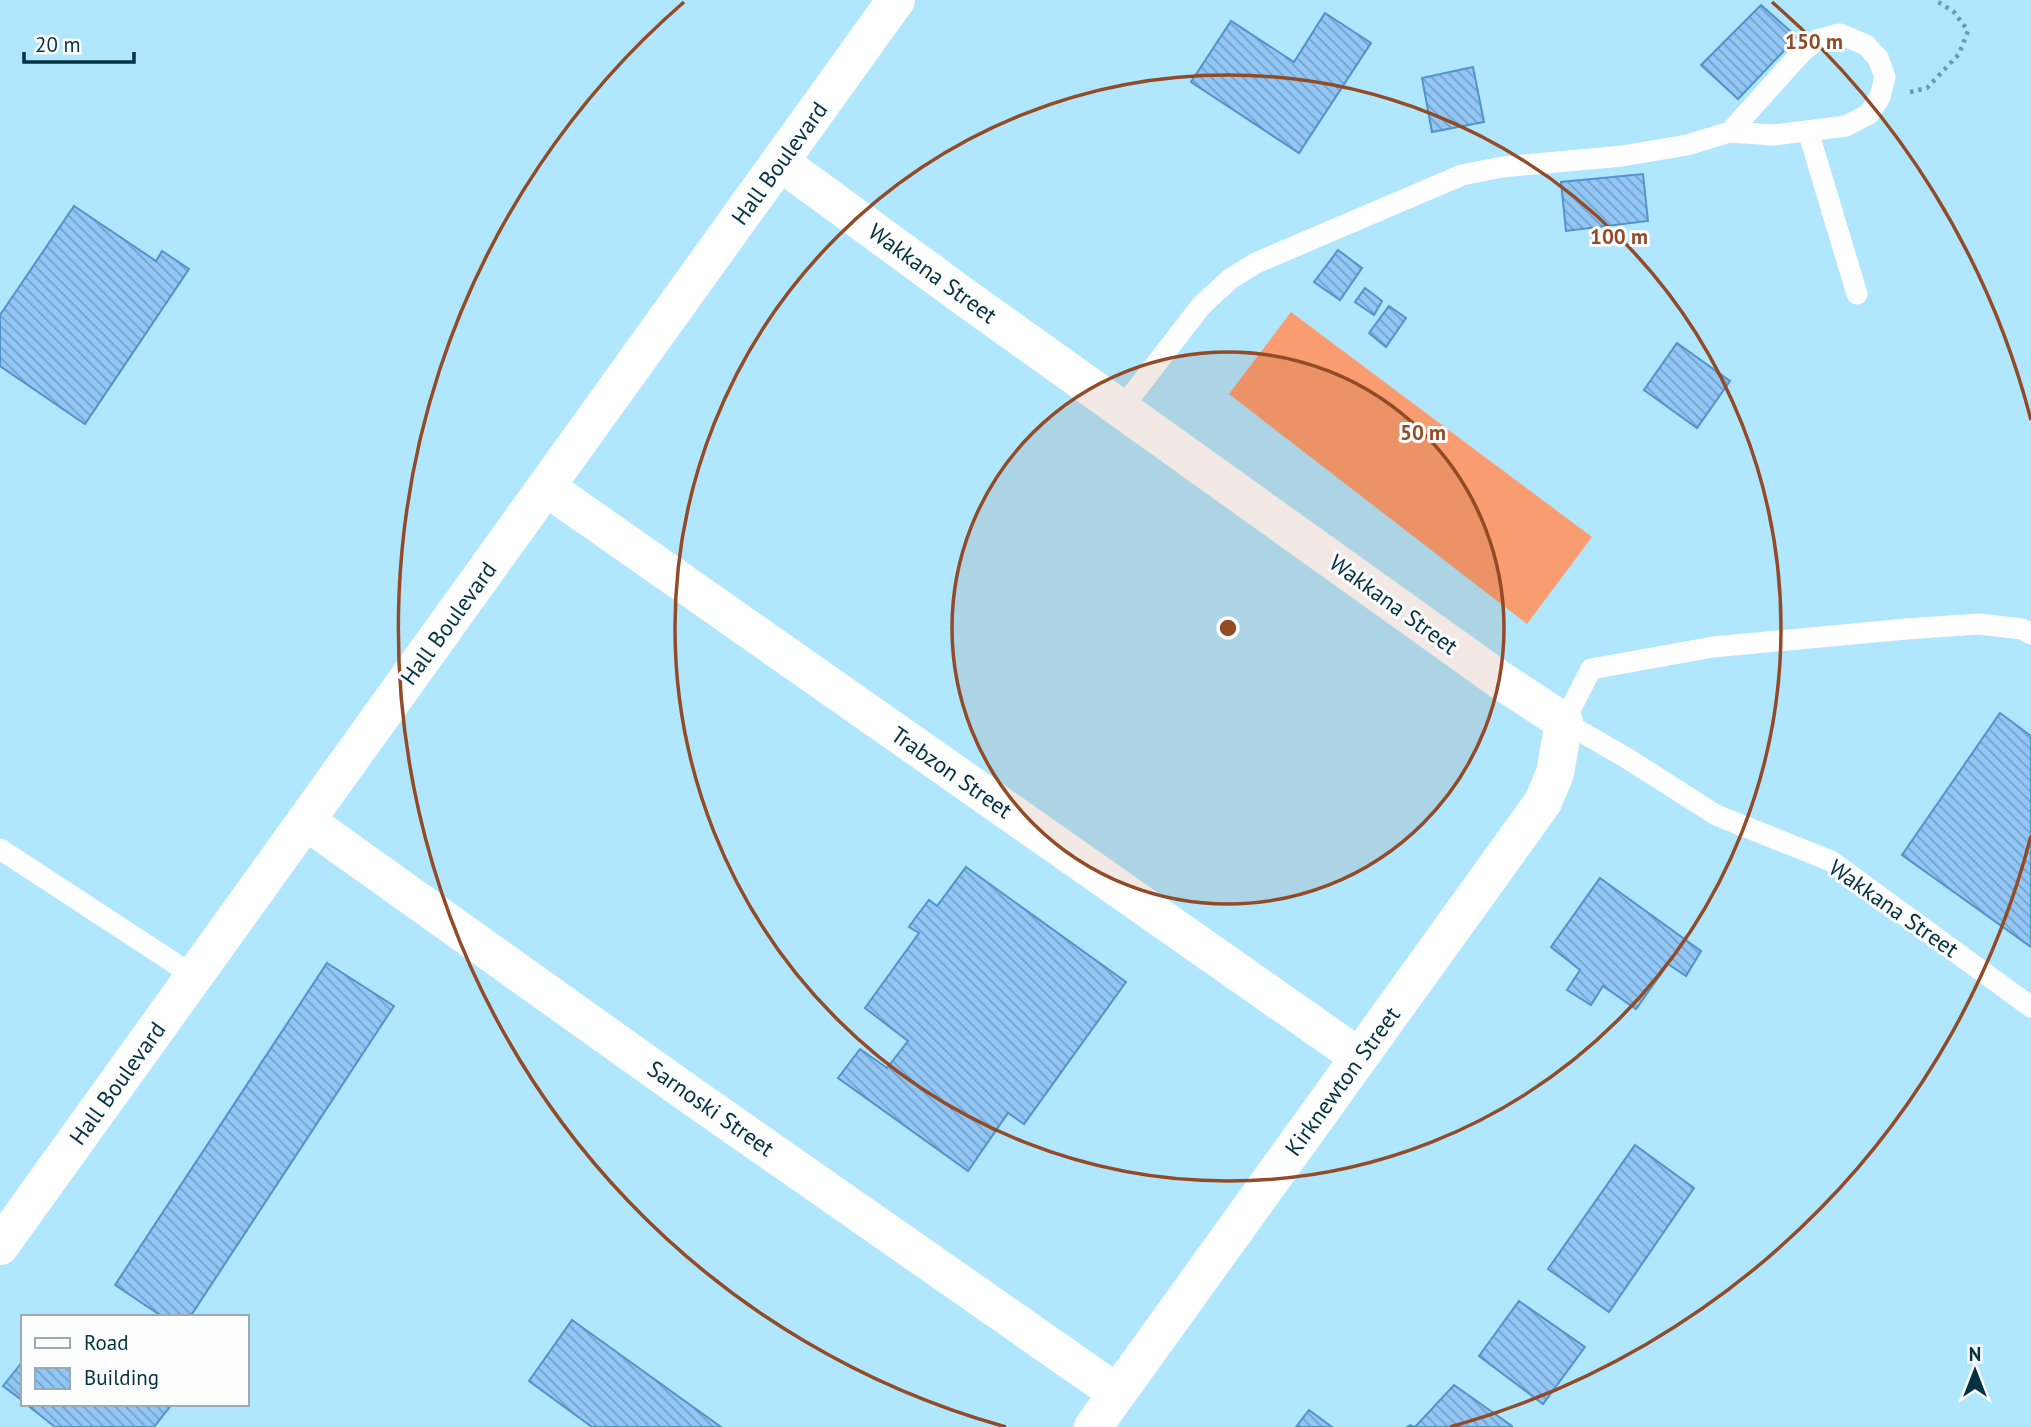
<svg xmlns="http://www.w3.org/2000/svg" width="2031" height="1427" viewBox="0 0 2031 1427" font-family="'PT Sans',sans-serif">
	<defs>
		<pattern id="building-back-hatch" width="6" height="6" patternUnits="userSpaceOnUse" patternTransform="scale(1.75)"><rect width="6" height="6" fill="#91c6f5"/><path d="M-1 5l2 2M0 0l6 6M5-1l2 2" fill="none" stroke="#74a1c8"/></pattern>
	</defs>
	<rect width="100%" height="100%" fill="#b0e7ff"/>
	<!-- pitch -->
	<path fill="#f99d70" d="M1291 312 1592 537 1527 624 1229 394Z"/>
	<!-- building -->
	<path fill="url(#building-back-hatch)" stroke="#5193cb" stroke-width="2" d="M1761 5 1797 37 1738 99 1701 65Z
		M1325 13 1371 43 1299 153 1191 82 1231 21 1294 62Z
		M1473 67 1484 122 1432 132 1422 78Z
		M1643 174 1648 221 1566 231 1561 182Z
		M74 206 156 261 162 251 189 269 85 424 0 366V315Z
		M1338 250 1362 268 1340 300 1314 282Z
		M1365 288 1382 301 1374 315 1355 302Z
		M1389 306 1406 318 1386 347 1369 333Z
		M1677 343 1730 381 1697 428 1644 390Z
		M2000 713 2031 736V947L1902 855Z
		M966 867 1126 982 1024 1124 1008 1113 968 1171 838 1078 860 1049 887 1068 908 1041 865 1008 919 933 909 927 916 917 929 900 937 906Z
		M1600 878 1701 951 1686 976 1668 964 1636 1009 1603 986 1591 1005 1567 990 1580 970 1551 947Z
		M327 963 394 1006 190 1317H163L115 1285Z
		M1635 1145 1694 1188 1609 1312 1548 1269Z
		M1519 1301 1585 1347 1543 1404 1479 1356Z
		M572 1320 721 1427H592L529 1381Z
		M23 1361V1401L3 1386Z
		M1454 1385 1512 1426V1427H1407L1410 1425 1415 1427Z
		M26 1404H172L154 1427H55Z
		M1309 1410 1332 1427H1296Z"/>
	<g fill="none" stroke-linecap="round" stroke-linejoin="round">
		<!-- path -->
		<path stroke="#699cb1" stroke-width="4.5" stroke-dasharray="3.5 5" stroke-linecap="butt" d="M1910 92 1927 88 1959 54 1968 31 1954 12 1935 0"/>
		<!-- lane -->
		<path stroke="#fff" stroke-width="21" d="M1808 131 1857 294
			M1122 408 1201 306 1230 279 1256 263 1462 175 1502 167 1622 156 1687 145 1730 132 1774 135 1846 126 1869 114 1880 97 1885 77 1878 58 1866 45 1840 34 1817 40 1802 52 1730 132
			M2031 634 2022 629 1979 624 1906 629 1713 647 1591 669 1564 722 1625 757 1716 815 1831 861 2031 1007
			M0 849 194 976"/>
		<!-- street -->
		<path stroke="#fff" stroke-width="38" d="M780 162 963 296 1500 680 1564 722 1555 773 1543 802 1093 1427
			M546 487 1359 1057
			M306 821 686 1092 1117 1393
			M0 1246 896 0"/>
	</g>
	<!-- distance rings -->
	<circle cx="1228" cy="628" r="276" fill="#924b26" fill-opacity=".12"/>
	<g fill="none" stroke="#924b26" stroke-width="3.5">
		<circle cx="1228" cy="628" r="276"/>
		<circle cx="1228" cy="628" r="553"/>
		<path d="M2031 836A829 829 0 0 1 1450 1427M1006 1427A829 829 0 0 1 684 2M1772 2A829 829 0 0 1 2031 420"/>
	</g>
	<g text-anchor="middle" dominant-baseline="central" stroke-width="6" stroke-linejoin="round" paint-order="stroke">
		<!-- street labels -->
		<g font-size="23" fill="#033242" stroke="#fefefe">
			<text transform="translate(779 163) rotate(-54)">Hall Boulevard</text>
			<text transform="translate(933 273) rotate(36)">Wakkana Street</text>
			<text transform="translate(1394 604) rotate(36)">Wakkana Street</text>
			<text transform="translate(448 623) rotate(-54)">Hall Boulevard</text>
			<text transform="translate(952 772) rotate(35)">Trabzon Street</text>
			<text transform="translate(1894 908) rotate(35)">Wakkana Street</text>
			<text transform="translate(1342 1081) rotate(-54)">Kirknewton Street</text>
			<text transform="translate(117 1083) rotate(-54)">Hall Boulevard</text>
			<text transform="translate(711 1108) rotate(35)">Sarnoski Street</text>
		</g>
	</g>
	<circle cx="1228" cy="628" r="10" fill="#924b26" stroke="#fefefe" stroke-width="3.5"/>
	<g font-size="21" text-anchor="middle" font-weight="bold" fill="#924b26" stroke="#fefefe" stroke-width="6" stroke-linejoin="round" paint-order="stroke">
		<text x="1814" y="49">150 m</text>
		<text x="1619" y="244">100 m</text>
		<text x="1423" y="440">50 m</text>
	</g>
	<!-- legend -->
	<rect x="21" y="1315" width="228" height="91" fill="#fefefe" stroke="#9aacb3" stroke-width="2"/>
	<rect x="35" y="1338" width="35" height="10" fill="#ffffff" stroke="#9aacb3" stroke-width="2"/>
	<text x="84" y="1350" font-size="21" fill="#033242">Road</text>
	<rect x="35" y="1368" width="35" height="21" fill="url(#building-back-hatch)" stroke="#9aacb3" stroke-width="2"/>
	<text x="84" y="1385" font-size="21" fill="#033242">Building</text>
	<!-- north arrow -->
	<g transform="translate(1975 1371)" stroke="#fefefe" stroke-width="5" paint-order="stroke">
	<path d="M0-5L12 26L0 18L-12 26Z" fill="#033242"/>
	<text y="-10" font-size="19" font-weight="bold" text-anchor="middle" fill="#033242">N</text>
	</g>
	<!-- scale -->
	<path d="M24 52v10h110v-10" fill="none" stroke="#033242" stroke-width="3.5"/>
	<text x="35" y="52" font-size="21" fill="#033242" stroke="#fefefe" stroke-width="5" paint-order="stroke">20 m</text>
</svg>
